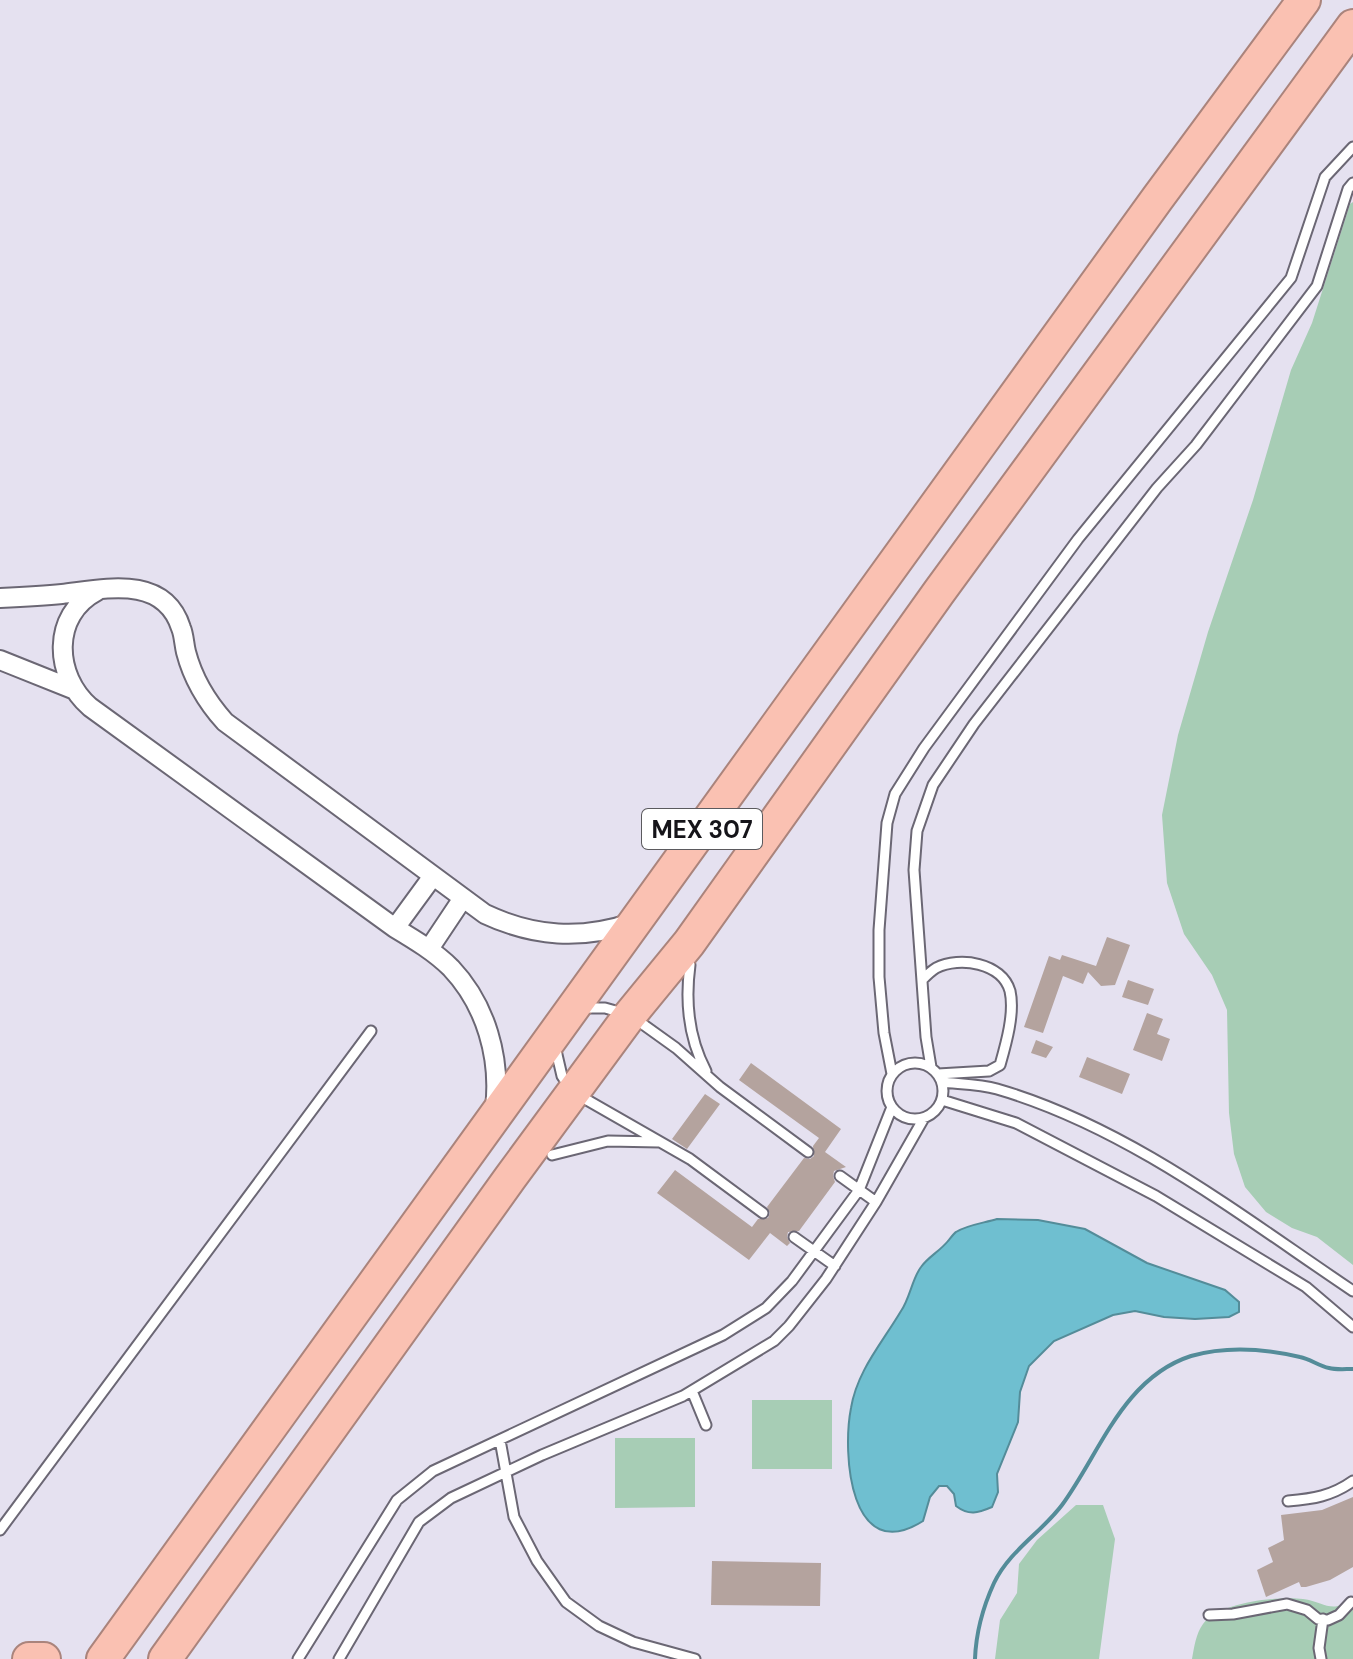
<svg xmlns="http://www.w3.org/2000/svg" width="1353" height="1659" viewBox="0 0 1353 1659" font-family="'DM Sans',sans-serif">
	<rect width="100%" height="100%" fill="#e5e1f0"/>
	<!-- green -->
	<path fill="#a7cdb5" d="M1353 202V1265L1317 1237 1292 1228 1266 1212 1245 1187 1234 1154 1229 1113 1227 1010 1212 975 1184 934 1167 883 1162 815 1178 735 1208 632 1253 500 1291 370 1312 323 1350 204Z
		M752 1400H832V1469H752Z
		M615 1438H695V1507L615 1508Z
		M1076 1505H1103L1115 1539 1099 1659H995L1000 1620 1017 1593 1019 1564 1037 1540Z
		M1353 1596V1659H1192C1194 1648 1196 1633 1203 1624 1219 1602 1278 1596 1303 1599 1326 1602 1333 1616 1353 1596Z"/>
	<!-- water -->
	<path fill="#6fbfd0" stroke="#548c99" stroke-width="2" d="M997 1219 1038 1220 1085 1229 1147 1263 1225 1290 1239 1302V1312L1229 1317 1195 1319 1164 1317 1135 1311 1113 1315 1054 1341 1029 1366 1020 1392 1018 1422 997 1474 998 1492 992 1507C978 1513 969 1516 956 1506L954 1494 947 1486H939L930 1497 923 1521C850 1567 842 1454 851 1408 857 1371 882 1343 901 1311 910 1298 912 1279 921 1267 928 1257 940 1251 948 1241 949 1240 954 1233 956 1232 967 1225 984 1223 997 1219Z"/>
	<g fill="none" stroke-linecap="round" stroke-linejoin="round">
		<!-- stream -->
		<path stroke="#548c99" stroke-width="4" d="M975 1659C976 1632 983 1607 994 1583 1010 1550 1041 1533 1062 1505 1100 1453 1123 1378 1191 1356 1226 1346 1266 1349 1300 1357 1310 1359 1319 1366 1329 1368 1336 1370 1345 1369 1353 1369"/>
	</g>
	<!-- building -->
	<path fill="#b4a39e" d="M1107 937 1130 945 1115 985 1101 986 1088 972 1083 984 1063 976 1043 1033 1024 1027 1049 956 1060 960 1062 955 1096 966Z
		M1128 980 1154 989 1148 1005 1122 997Z
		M1147 1013 1163 1019 1157 1034 1170 1039 1162 1061 1133 1050Z
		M1036 1040 1053 1047 1046 1058 1031 1053Z
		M1087 1057 1130 1074 1122 1094 1079 1077Z
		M751 1063 841 1129 825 1152 846 1167 834 1171 833 1176 835 1182 799 1231 788 1232 787 1237 790 1243 787 1246 770 1233 749 1260 657 1193 675 1170 752 1227 758 1219 768 1218 770 1213 767 1207 804 1158 810 1159 814 1156 813 1146 819 1138 739 1080Z
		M705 1094 720 1104 687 1149 672 1139Z
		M1353 1497V1567L1330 1580 1306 1587H1301L1299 1582 1266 1597 1257 1570 1273 1562 1268 1548 1284 1540 1281 1515 1322 1510Z
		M712 1561 821 1563 820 1606 711 1605Z"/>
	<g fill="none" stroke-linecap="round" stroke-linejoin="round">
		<defs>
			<path id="lane" d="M690 965C685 1002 688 1037 706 1071
				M922 980C926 976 931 971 936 968 960 956 1002 963 1010 991 1015 1013 1006 1044 1000 1065L989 1071 938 1074
				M584 1008H605L630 1015 676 1048 720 1087 808 1152
				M555 1046 562 1076 573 1092 690 1159 763 1213
				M887 1091a28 28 0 1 1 56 0a28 28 0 1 1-56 0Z
				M931 1067 926 1037 914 870 917 831 933 785 974 724 1157 488 1196 445 1317 286 1348 189 1353 183
				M892 1074 884 1033 879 977V930L887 823 895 794 924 748 1078 539 1291 278 1325 177 1353 147
				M942 1082C960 1084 980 1084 997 1089 1128 1127 1241 1216 1353 1291
				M942 1100 1016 1123 1156 1196 1306 1287 1353 1327
				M552 1155 608 1141 659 1142
				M840 1176 876 1202
				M794 1237 835 1266
				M692 1391 706 1425
				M500 1440 514 1517 537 1561 566 1602 599 1626 633 1642 695 1659
				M1288 1501C1313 1499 1332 1496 1353 1481
				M0 1530 371 1031
				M1209 1615 1233 1614 1287 1604 1307 1610 1318 1619 1328 1620 1339 1615 1351 1602
				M298 1659 397 1500 433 1471 723 1335 766 1308 792 1281 859 1190 892 1107
				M339 1659 419 1522 451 1498 542 1455 683 1396 774 1341 789 1326 826 1279 876 1202 924 1118
				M1321 1659 1319 1648 1323 1619"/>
			<path id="street" d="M97 591C51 615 54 676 90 707L395 928C415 940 435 952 451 968 486 1005 501 1058 495 1108
				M0 598C21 597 42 596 62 594 104 589 164 574 181 628 184 635 184 644 186 652 193 679 207 702 225 722L485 914C534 937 581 940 632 923
				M0 660 75 690
				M395 928 433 876
				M429 949 463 898"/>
			<path id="highway" d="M29 1659H44
				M103 1659 1157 199 1304 0
				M165 1659 510 1178 630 1015 689 943 939 592 1353 26"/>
		</defs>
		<!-- lane casing -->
		<use href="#lane" stroke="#6b6774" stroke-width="13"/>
		<!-- street casing -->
		<use href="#street" stroke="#6b6774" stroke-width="22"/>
		<!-- highway casing -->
		<use href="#highway" stroke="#aa847c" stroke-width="36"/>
		<!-- lane -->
		<use href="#lane" stroke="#fff" stroke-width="9"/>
		<!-- street -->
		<use href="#street" stroke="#fff" stroke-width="18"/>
		<!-- highway -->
		<use href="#highway" stroke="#fac1b2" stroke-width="32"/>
	</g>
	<g text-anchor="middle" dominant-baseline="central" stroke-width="8" stroke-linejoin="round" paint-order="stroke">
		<!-- shield labels -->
		<rect fill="#fff" stroke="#5b5a5e" stroke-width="2" x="642" y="809" width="120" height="40" rx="6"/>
		<g font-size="24" font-weight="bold" fill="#151419">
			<text x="702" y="829">MEX 307</text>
		</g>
	</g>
</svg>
